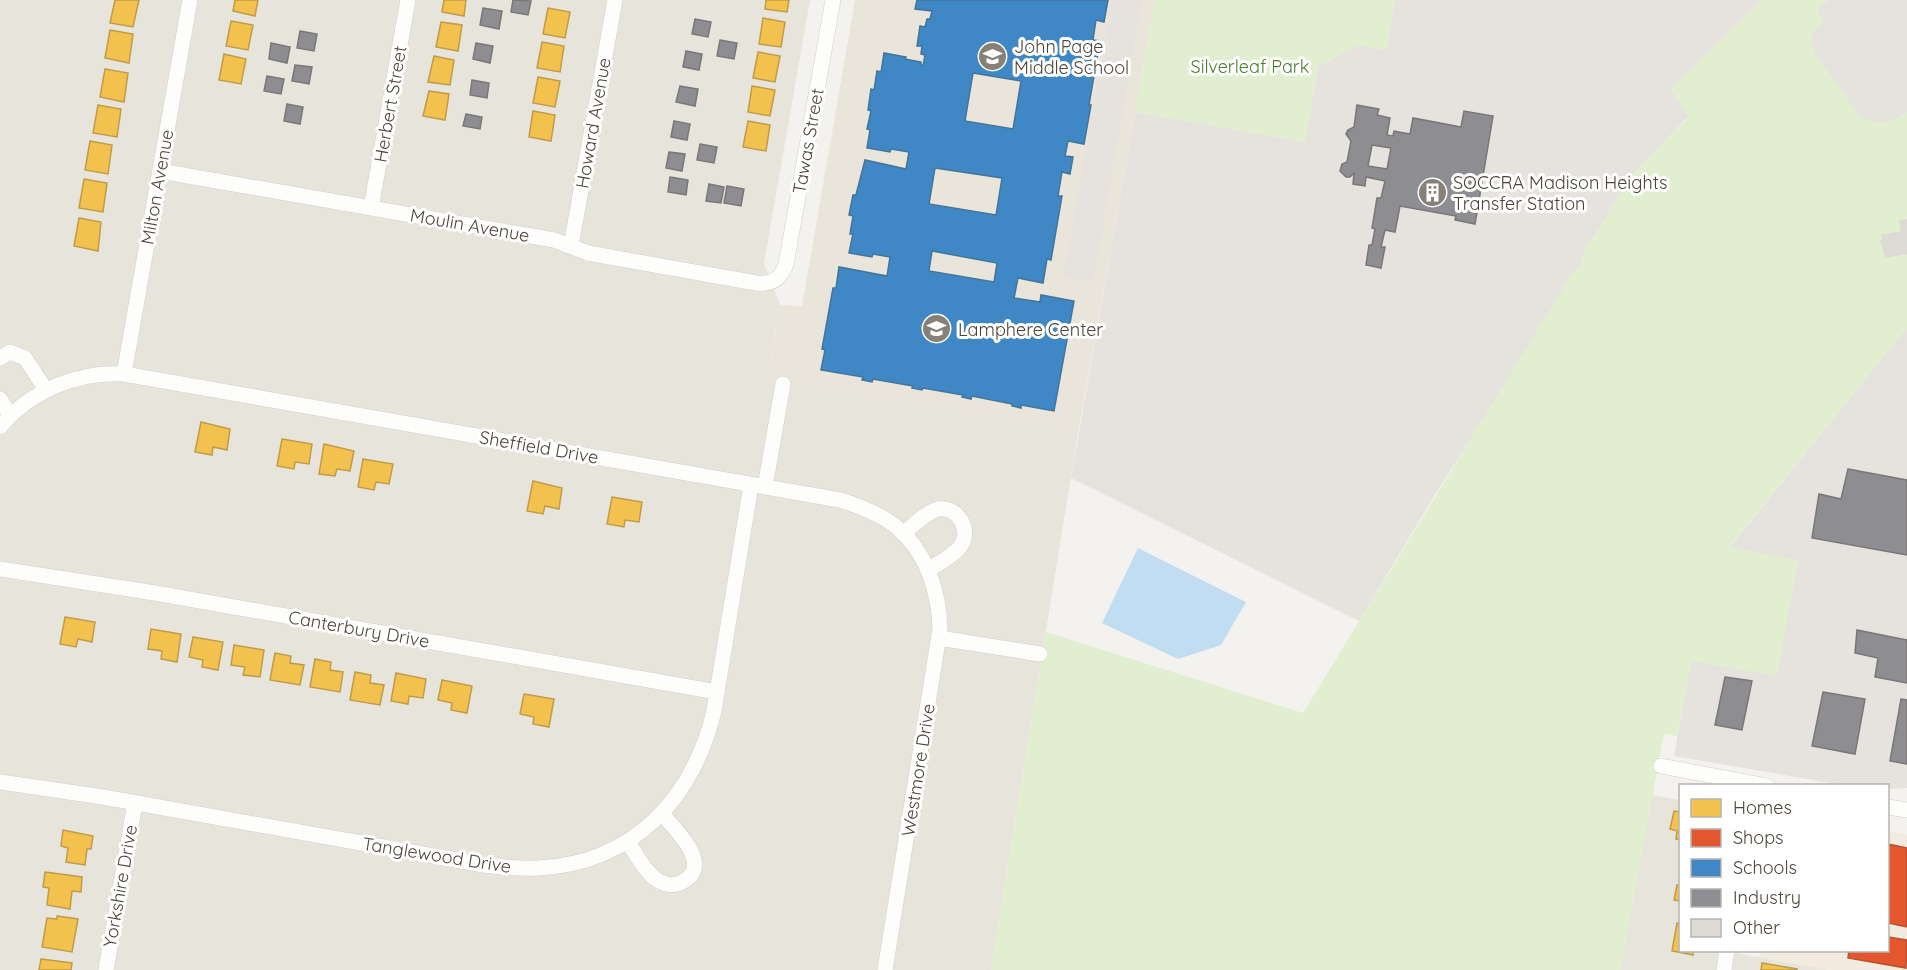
<svg xmlns="http://www.w3.org/2000/svg" width="1907" height="970" viewBox="0 0 1907 970" font-family="Quicksand,sans-serif">
	<rect width="100%" height="100%" fill="#f4f2ee"/>
	<!-- residential -->
	<path fill="#e7e4dc" d="M0 0H810L764 263 780 305 767 378 1078 433 991 970H0Z
		M1652 795 1680 800V950L1723 951 1829 970H1620Z"/>
	<!-- commercial -->
	<path fill="#f3ebdf" d="M1888 831 1907 835V970H1829L1759 957 1760 951 1888 950Z"/>
	<!-- industrial -->
	<path fill="#e6e2de" d="M1395 0H1762L1671 89 1689 116 1632 175 1586 249 1578 271 1434 496 1359 621 1071 478 1135 112 1305 142 1318 66 1358 45 1386 50Z
		M1904 331H1907V788L1888 789V786L1842 785 1674 756 1691 660 1777 675 1729 548Z"/>
	<!-- education -->
	<path fill="#eae5da" d="M855 0H1155L1078 433 767 379 780 305 802 306Z"/>
	<!-- green -->
	<path fill="#e1eecf" d="M1155 0H1395L1386 50 1358 45 1318 66 1305 142 1135 112Z
		M1762 0H1829L1816 9 1824 21 1816 28 1893 121 1907 112V331H1904L1729 547 1798 560 1777 676 1691 661 1677 736 1664 734 1620 970H991L1046 632 1303 713 1574 270H1578L1586 249 1632 175 1689 117 1671 89Z"/>
	<!-- parking -->
	<path fill="#e6e3df" d="M1112 0H1142L1093 282 1064 277Z
		M1829 0H1907V112L1893 121 1881 123 1860 117 1815 53 1811 37 1816 28 1823 21 1816 9Z"/>
	<!-- water -->
	<path fill="#c0ddf1" d="M1138 548 1246 602 1221 645 1178 659 1102 623Z"/>
	<!-- homes -->
	<path fill="#f2c14e" stroke="#c09c48" stroke-width="1.5" d="M115 0H139L133 27 110 23Z
		M235 0H258L255 16 233 11Z
		M444 0H466L464 16 442 12Z
		M766 0H789L787 12 765 9Z
		M548 8 570 12 565 38 543 34Z
		M763 18 785 22 781 47 759 44Z
		M231 21 253 25 248 50 226 46Z
		M441 22 462 25 458 51 436 47Z
		M110 30 133 34 129 63 105 58Z
		M542 42 564 46 560 72 537 68Z
		M758 52 780 56 775 82 753 78Z
		M224 54 246 59 241 84 219 80Z
		M434 56 454 60 450 85 428 82Z
		M105 69 128 73 124 102 100 97Z
		M538 77 560 81 555 107 533 103Z
		M752 86 775 90 770 116 748 112Z
		M429 91 449 94 445 120 423 116Z
		M98 105 121 109 117 137 93 133Z
		M533 111 555 115 551 141 529 137Z
		M748 121 770 125 766 151 743 147Z
		M90 141 112 145 108 174 85 170Z
		M84 179 107 183 103 212 79 208Z
		M79 218 101 222 98 251 74 246Z
		M201 422 230 429 227 450 213 447 212 455 195 452Z
		M282 439 312 444 309 464 295 462 294 469 277 466Z
		M324 444 354 451 350 471 337 469 335 476 319 474Z
		M363 459 393 464 389 484 376 482 374 490 358 487Z
		M533 481 562 488 559 509 545 506 543 514 527 511Z
		M612 497 642 502 639 522 625 520 624 527 607 524Z
		M65 617 95 622 92 642 78 639 76 647 60 644Z
		M151 629 181 634 177 662 161 659 162 651 148 649Z
		M193 637 223 642 218 670 202 667 203 660 189 657Z
		M234 645 264 650 260 677 243 675 245 667 231 665Z
		M275 653 291 656 290 663 304 665 300 685 270 680Z
		M315 659 331 662 330 670 343 672 340 692 310 687Z
		M355 672 371 675 370 683 384 685 380 705 350 700Z
		M396 673 426 679 423 698 409 696 408 704 391 701Z
		M442 680 472 686 467 713 451 710 452 703 438 700Z
		M524 694 554 699 549 727 533 724 534 717 520 714Z
		M1674 811 1680 812V840L1676 839 1677 831 1670 829Z
		M63 830 93 836 91 849H87L85 865 66 862 68 848 61 846Z
		M45 872 82 877 81 892 72 891 70 909 47 905 49 888 43 887Z
		M1677 885H1680V901L1674 900Z
		M57 916 78 919 72 952 42 947 47 918 57 919Z
		M1677 923 1680 924V950H1693V955L1672 951Z
		M41 959 72 963 71 970H39Z
		M1762 963 1797 969V970H1761Z"/>
	<!-- shops -->
	<path fill="#e4572e" stroke="#b65131" stroke-width="1.5" d="M1888 844 1907 848V927L1888 923Z
		M1888 937 1907 940 1906 968 1848 958 1849 950H1888Z"/>
	<!-- schools -->
	<path fill="#3f88c5" stroke="#43749b" stroke-width="1.5" fill-rule="evenodd" d="M917 0H1108L1104 22 1096 20 1093 40 1100 41 1089 105H1091L1084 144 1068 141 1065 156 1073 157 1070 174 1062 172 1058 196H1062L1051 260 1047 259 1043 283 1018 278 1014 298 1040 302 1041 295 1074 301 1054 411 1021 405V408L1012 406V404L972 396 971 399 962 397 963 395 923 388 922 390 912 388 913 386 873 379 872 382 862 380 863 377 821 370 825 350 822 349 833 288H836L839 267 887 276 890 257 873 254 872 257 849 253 853 234H850L853 216 849 215 853 195H856L865 160 906 169 909 152 891 149 890 152 867 148 870 130 867 129 871 111 868 110 871 89 874 90 877 71 881 72 884 53 906 57 905 59 921 62V65L923 66 925 55 921 54 922 46H917L920 26 925 27 927 19H930L932 11 915 9ZM973 73 1021 81 1013 129 965 121ZM935 168 1002 178 996 215 929 204ZM932 251 997 263 994 282 929 271Z"/>
	<!-- industry -->
	<path fill="#8d8d92" stroke="#797777" stroke-width="1.5" fill-rule="evenodd" d="M513 0 531 1 528 15 511 12Z
		M483 8 502 11 499 29 480 25Z
		M695 19 711 22 708 37 692 34Z
		M300 31 317 34 314 51 297 48Z
		M720 40 737 43 734 59 717 56Z
		M271 43 290 47 287 63 269 59Z
		M476 43 493 46 490 63 473 59Z
		M686 51 702 54 699 70 683 67Z
		M295 65 312 67 309 84 292 81Z
		M267 76 284 79 281 94 264 91Z
		M472 80 489 83 487 98 470 95Z
		M680 86 698 89 695 106 676 102Z
		M287 104 303 107 300 124 284 121Z
		M1357 105 1379 109 1377 115 1390 118 1387 135 1393 136 1394 131 1410 134 1413 118 1461 127 1464 111 1493 116 1475 224 1455 220 1456 216 1400 206 1395 232 1385 230 1381 247H1385L1381 268 1366 265 1369 245H1372L1375 229 1372 228 1377 198H1381L1385 181 1366 177 1365 186 1353 184 1354 173 1350 177H1346L1340 171 1342 164 1347 162 1351 141 1346 134 1348 130 1354 127ZM1372 145 1391 148 1387 169 1368 166Z
		M466 114 482 117 480 129 463 126Z
		M674 121 690 124 687 140 671 137Z
		M700 144 717 147 714 163 697 160Z
		M669 152 685 154 682 171 666 168Z
		M670 177 688 180 686 195 668 192Z
		M709 184 724 187 721 203 706 201Z
		M727 186 744 189 741 206 724 203Z
		M1848 469 1907 480V555L1812 538 1819 494 1841 499Z
		M1857 630 1907 640V683L1875 677 1878 658 1855 653Z
		M1725 677 1752 681 1742 730 1715 725Z
		M1823 692 1865 699 1855 754 1812 746Z
		M1901 699 1907 700V764L1890 761Z"/>
	<!-- building -->
	<path fill="#dedbd6" stroke="#dcd9d4" stroke-width="1.5" d="M1907 220V255V253L1886 257 1881 241 1883 240 1882 235 1902 232 1900 221Z"/>
	<g fill="none" stroke-linecap="round" stroke-linejoin="round">
		<defs>
			<path id="street" d="M160 171 554 240 588 253 756 283C772 285 781 279 786 264L833 0
				M371 208 408 0
				M571 246 615 0
				M0 358 10 352 25 358 46 390
				M124 374 190 0
				M0 399 10 415
				M0 427C30 391 78 371 124 374L840 500C859 506 878 513 894 525 926 550 939 591 940 629L885 970
				M765 487 783 384
				M903 534C913 526 926 512 938 509 959 506 973 532 959 548 951 557 938 564 928 570
				M0 569 155 593 717 692
				M939 638 1040 654
				M1661 766 1767 786
				M0 782 103 797 484 865C502 867 521 869 539 868 633 863 693 799 714 711L751 485
				M1888 807 1907 810
				M628 842C636 854 646 874 659 881 666 885 675 886 682 882 715 866 674 828 662 814
				M106 970 135 803
				M1724 970 1727 950"/>
		</defs>
		<!-- street casing -->
		<use href="#street" stroke="#d2d0cb" stroke-width="16"/>
		<!-- street -->
		<use href="#street" stroke="#fdfdfc" stroke-width="15"/>
	</g>
	<!-- icons -->
	<defs>
		<symbol id="school-disc" viewBox="-11 -11 22 22"><circle r="9.5" fill="#868178" stroke="#fff"/><path d="M0-5L7-2L0 1L-7-2ZM-4 1L0 2.5L4 1V4Q0 6-4 4Z" fill="#fff"/></symbol>
		<symbol id="building-disc" viewBox="-11 -11 22 22"><circle r="9.5" fill="#868178" stroke="#fff"/><path d="M-4-6H4V6H1V3H-1V6H-4ZM-2.5-4.3h1.7v1.8h-1.7ZM.8-4.3h1.7v1.8H.8ZM-2.5-1h1.7V.8h-1.7ZM.8-1h1.7V.8H.8Z" fill="#fff"/></symbol>
	</defs>
	<g fill-rule="evenodd">
		<use href="#school-disc" x="976" y="40" width="33" height="33"/>
		<use href="#building-disc" x="1416" y="176" width="33" height="33"/>
		<use href="#school-disc" x="920" y="312" width="33" height="33"/>
	</g>
	<g text-anchor="middle" dominant-baseline="central" stroke-width="6" stroke-linejoin="round" paint-order="stroke">
		<!-- poi labels -->
		<g font-size="18" fill="#4b4439" stroke="#fff" text-anchor="start">
			<text x="1014" y="46">John Page<tspan x="1014" dy="21">Middle School</tspan></text>
			<text x="1453" y="182">SOCCRA Madison Heights<tspan x="1453" dy="21">Transfer Station</tspan></text>
			<text x="958" y="329">Lamphere Center</text>
		</g>
		<!-- park labels -->
		<g font-size="18" fill="#4a7f2a" stroke="#fff">
			<text x="1250" y="66">Silverleaf Park</text>
		</g>
		<!-- street labels -->
		<g font-size="18" fill="#4b4439" stroke="#fff">
			<text transform="translate(390 104) rotate(-80)">Herbert Street</text>
			<text transform="translate(593 123) rotate(-80)">Howard Avenue</text>
			<text transform="translate(808 141) rotate(-80)">Tawas Street</text>
			<text transform="translate(157 187) rotate(-80)">Milton Avenue</text>
			<text transform="translate(470 225) rotate(10)">Moulin Avenue</text>
			<text transform="translate(539 447) rotate(10)">Sheffield Drive</text>
			<text transform="translate(359 629) rotate(10)">Canterbury Drive</text>
			<text transform="translate(918 770) rotate(-81)">Westmore Drive</text>
			<text transform="translate(437 855) rotate(9)">Tanglewood Drive</text>
			<text transform="translate(120 886) rotate(-80)">Yorkshire Drive</text>
		</g>
	</g>
	<!-- legend -->
	<rect x="1679" y="784" width="210" height="168" fill="#ffffff" stroke="#b7b4b0" stroke-width="1.5"/>
	<rect x="1691" y="799" width="30" height="18" fill="#f2c14e" stroke="#b7b4b0" stroke-width="1.5"/>
	<text x="1733" y="814" font-size="18" fill="#4b4439">Homes</text>
	<rect x="1691" y="829" width="30" height="18" fill="#e4572e" stroke="#b7b4b0" stroke-width="1.5"/>
	<text x="1733" y="844" font-size="18" fill="#4b4439">Shops</text>
	<rect x="1691" y="859" width="30" height="18" fill="#3f88c5" stroke="#b7b4b0" stroke-width="1.5"/>
	<text x="1733" y="874" font-size="18" fill="#4b4439">Schools</text>
	<rect x="1691" y="889" width="30" height="18" fill="#8d8d92" stroke="#b7b4b0" stroke-width="1.5"/>
	<text x="1733" y="904" font-size="18" fill="#4b4439">Industry</text>
	<rect x="1691" y="919" width="30" height="18" fill="#dedbd6" stroke="#b7b4b0" stroke-width="1.5"/>
	<text x="1733" y="934" font-size="18" fill="#4b4439">Other</text>
</svg>
